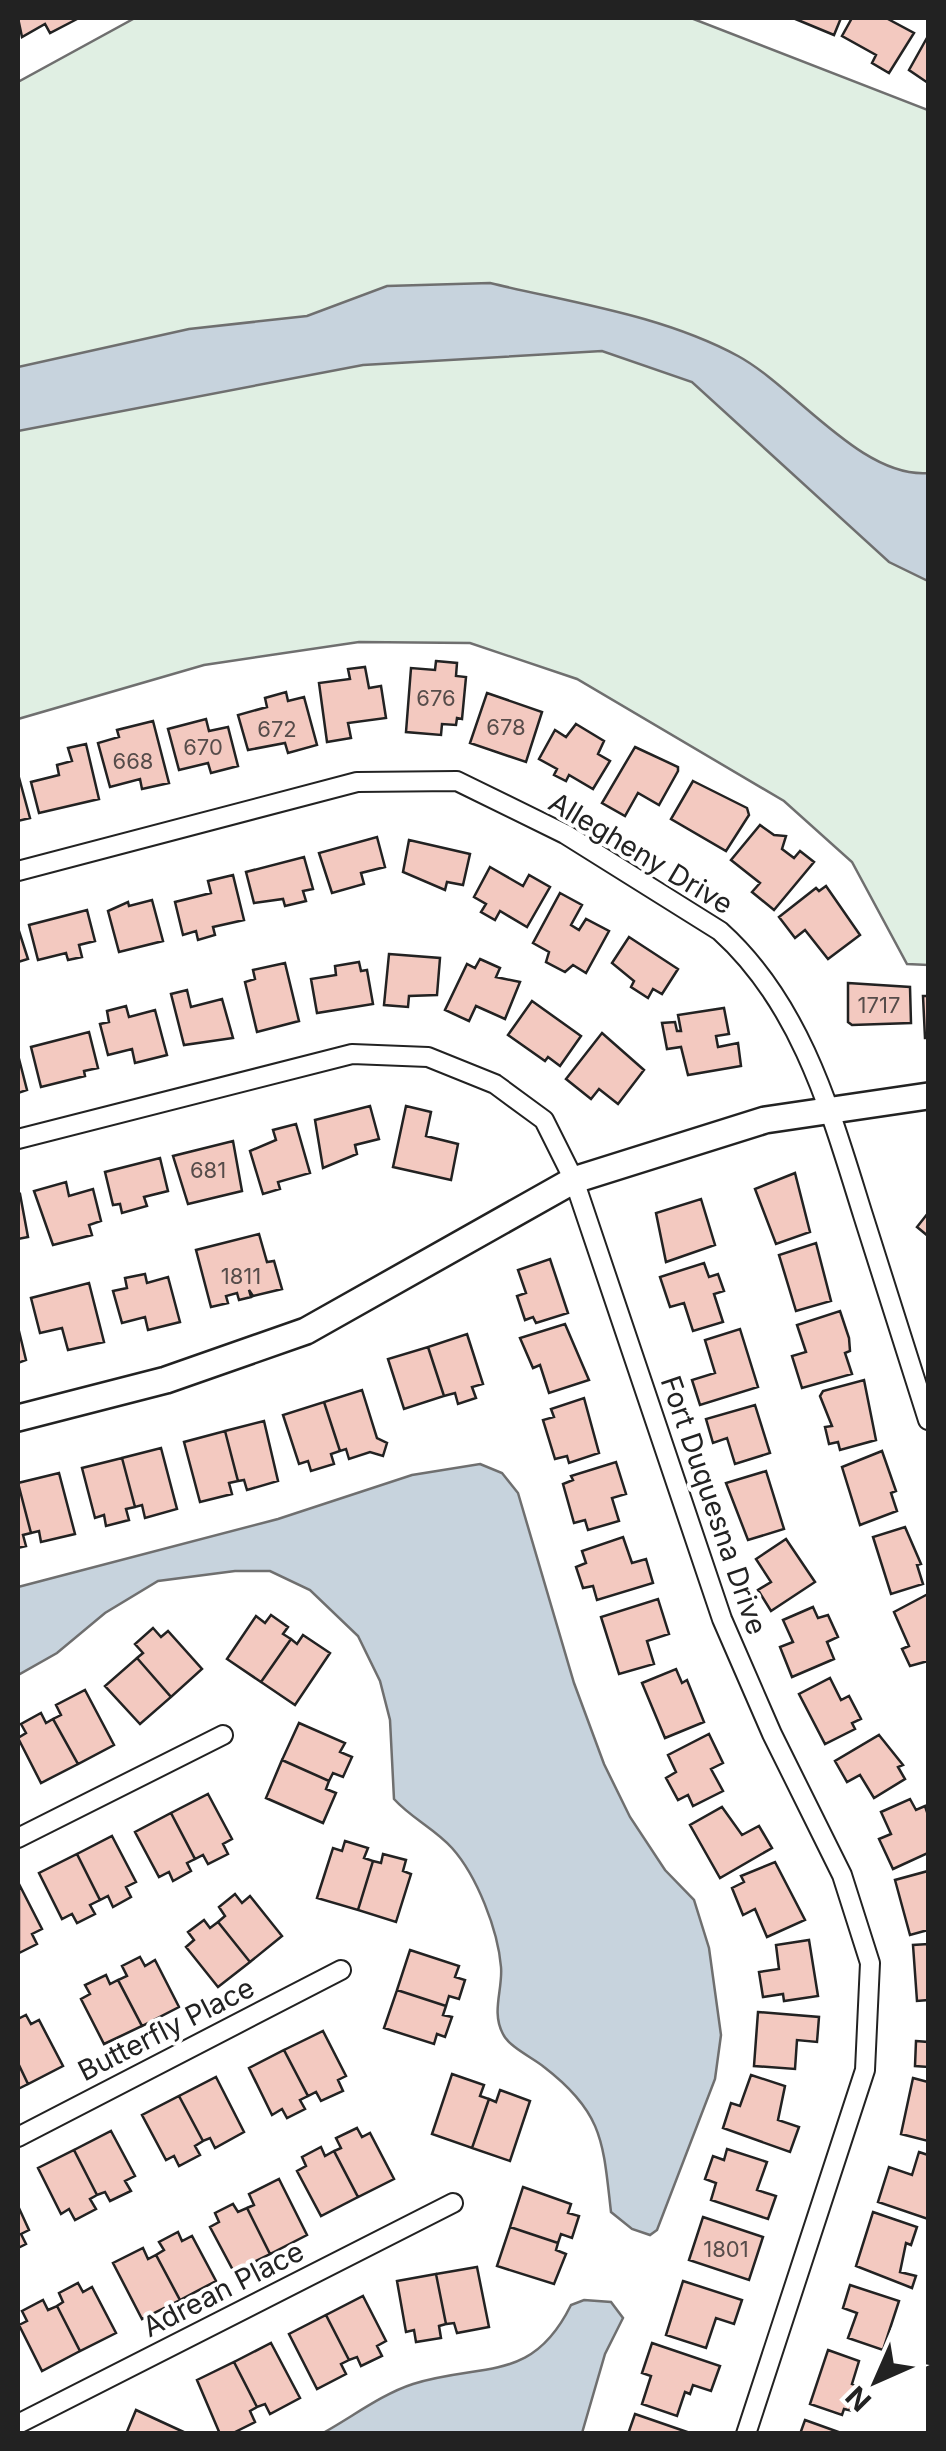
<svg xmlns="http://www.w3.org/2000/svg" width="946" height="2451" viewBox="0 0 946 2451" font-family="Inter,sans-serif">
	<rect width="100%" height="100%" fill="#fff"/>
	<!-- green -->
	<path fill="#e0efe3" stroke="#6f6f6f" stroke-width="2.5" d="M135 18H691L928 110V965L907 964 852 862 784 801 577 679 470 643 359 642 204 665 18 719V82Z"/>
	<!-- water -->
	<path fill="#c7d3dd" stroke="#6f6f6f" stroke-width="2.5" d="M490 283C573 303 662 315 738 356 795 387 861 478 928 473V581L889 562 692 382 602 351 363 365 18 431V367L189 329 307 316 387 286Z
		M480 1464 502 1473 518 1493 574 1683 604 1764 630 1817 665 1870 694 1900 709 1948 721 2035 715 2079 657 2230 650 2235 632 2229 611 2212C603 2143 604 2113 544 2067 533 2058 509 2047 503 2034 491 2012 503 1989 501 1967 498 1930 477 1876 452 1848 435 1829 411 1818 394 1799L390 1720 380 1681 358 1636 310 1590 270 1571H235L158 1581 105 1613 57 1653 18 1675V1587L278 1519 412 1475Z
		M584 2300 611 2302 623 2318 605 2354 582 2433H323C352 2417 382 2394 413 2384 483 2362 532 2384 571 2305Z"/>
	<!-- building -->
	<path fill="#f3c9c0" stroke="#222" stroke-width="2.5" d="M18 18H79L50 33 45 24 22 37Z
		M793 18H841L834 35Z
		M852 18H886L914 33 889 73 872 63 876 55 842 36Z
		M928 36V83L909 70Z
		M436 661 457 663 456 676 466 677 462 719 457 718 456 725 442 724 441 735 406 732 411 668 435 670Z
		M365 667 369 688 381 686 386 718 348 723 351 738 327 742 319 683 350 679 348 669Z
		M286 692 288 701 304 697 317 745 288 753 285 743 248 750 238 715 267 707 265 698Z
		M487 693 542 712 526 762 470 743Z
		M206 719 209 731 228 727 238 766 211 773 208 763 179 770 168 729Z
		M153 721 169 783 142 789 140 779 110 787 98 743 119 737 117 730Z
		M576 724 604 741 598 754 610 761 593 789 569 775 566 781 554 775 557 769 539 759 555 730 566 737Z
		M86 744 99 799 39 813 31 782 59 775 57 765 72 761 68 748Z
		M635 747 678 767V771L659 805 638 793 625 816 602 803Z
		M18 774 30 818 18 821Z
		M693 781 747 808 749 815 726 851 671 819Z
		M760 825 774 835 786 836 782 849 794 858 800 851 814 862 774 910 752 892 760 883 731 860Z
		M377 837 385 867 361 873 364 884 332 893 319 853Z
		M409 840 470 854 463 885 447 882 445 890 403 872Z
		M304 857 313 889 303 891 306 901 285 906 283 899 254 903 246 872Z
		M490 867 523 886 529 875 550 887 527 927 500 911 495 920 481 912 486 904 474 897Z
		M233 875 244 920 213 927 215 935 198 940 196 931 183 935 175 902 211 893 208 881Z
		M826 886 860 935 828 959 805 930 795 938 779 917 816 888 819 891Z
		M560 893 582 905 571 925 579 930 586 919 609 931 586 973 573 965 565 972 546 962 549 952 533 943Z
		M152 900 163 941 119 952 108 911 128 902 129 906Z
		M87 910 95 941 79 945 82 957 68 960 66 953 38 960 29 925Z
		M18 928 28 959 18 962Z
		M629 937 678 969 662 994 653 989 648 998 631 987 634 981 612 963Z
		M389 954 440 958 437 995 409 996 408 1007 384 1005Z
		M480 959 500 968 496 977 520 982 505 1019 476 1006 469 1021 445 1010 467 964 475 968Z
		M359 962 361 971 367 970 373 1004 317 1013 311 979 336 975 335 966Z
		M285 963 299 1021 257 1032 245 982 255 979 253 970Z
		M848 983 910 987 911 1023 852 1025 848 1022Z
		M187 990 191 1007 222 999 233 1038 184 1045 171 994Z
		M923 996H928V1038H925Z
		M532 1001 581 1036 560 1066 548 1057 545 1061 508 1035Z
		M126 1006 129 1017 155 1010 167 1055 135 1063 132 1049 108 1055 100 1024 109 1022 107 1011Z
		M724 1008 729 1034 716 1036 718 1047 738 1043 741 1066 688 1075 681 1047 667 1049 662 1023 675 1022 677 1031H681L678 1015Z
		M89 1032 98 1068 84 1071 85 1076 41 1087 31 1047Z
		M602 1033 644 1070 618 1104 599 1089 591 1099 566 1079Z
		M18 1055 27 1090 18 1093Z
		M370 1106 379 1139 355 1145 357 1154 323 1168 315 1120Z
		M406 1106 431 1112 426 1136 458 1144 451 1180 393 1167Z
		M296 1124 310 1173 278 1182 280 1189 263 1194 250 1151 276 1140 273 1130Z
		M233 1141 242 1191 188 1204 173 1156Z
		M160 1158 168 1191 144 1197 147 1206 122 1213 120 1204 113 1205 105 1172Z
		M795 1173 810 1232 776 1244 755 1189Z
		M66 1182 69 1196 93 1189 101 1221 89 1225 92 1235 53 1245 34 1191Z
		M20 1194 28 1237 18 1239V1195Z
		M701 1199 715 1245 666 1262 656 1213Z
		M928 1213V1236L917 1227Z
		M259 1234 267 1262 274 1261 282 1289 253 1296 249 1290 251 1297 239 1300 237 1293 226 1296 228 1303 211 1307 196 1250Z
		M816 1243 831 1301 796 1311 779 1255Z
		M550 1259 568 1313 536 1323 533 1317 525 1320 517 1296 526 1293 518 1270Z
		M704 1263 709 1277 718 1274 724 1291 714 1294 723 1322 693 1331 684 1303 670 1307 660 1277Z
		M145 1274 147 1283 168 1277 180 1322 148 1330 145 1317 122 1323 113 1291 127 1288 125 1278Z
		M89 1283 104 1342 68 1350 62 1328 40 1333 31 1298Z
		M840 1311 849 1338 850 1351 845 1353 852 1374 802 1388 792 1356 806 1352 797 1325Z
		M565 1324 589 1380 549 1393 540 1365 533 1368 520 1338Z
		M18 1327 26 1360 18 1363Z
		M740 1329 758 1387 700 1405 692 1380 715 1373 705 1340Z
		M467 1334 483 1384 472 1387 476 1398 458 1404 455 1393 444 1396 428 1347Z
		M428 1347 444 1396 404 1409 388 1359Z
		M864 1380 876 1440 840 1450 838 1442 829 1444 825 1427 832 1426 820 1396 823 1391Z
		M362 1390 377 1438 387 1443 383 1456 370 1452 349 1459 346 1449 340 1451 324 1402Z
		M584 1398 599 1453 569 1463 567 1456 555 1459 543 1420 554 1417 551 1409Z
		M324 1402 340 1451 331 1454 334 1464 311 1471 308 1461 299 1464 283 1415Z
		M755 1405 770 1453 735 1464 727 1438 713 1443 706 1419Z
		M264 1421 278 1481 247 1490 244 1480 238 1481 225 1431Z
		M225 1431 238 1481 229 1483 232 1494 200 1502 184 1442Z
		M161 1448 177 1509 145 1518 142 1505 135 1507 122 1458Z
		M882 1451 896 1491 891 1493 897 1511 860 1525 842 1467Z
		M122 1458 135 1507 126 1509 129 1520 106 1526 104 1515 95 1518 82 1468Z
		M616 1462 626 1494 612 1498 619 1521 588 1530 585 1520 574 1523 563 1484 573 1480 571 1476Z
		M766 1471 784 1529 748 1540 726 1483Z
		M59 1473 75 1534 41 1542 39 1531 31 1533 18 1483Z
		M18 1483 31 1533 23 1535 26 1546 18 1548Z
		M905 1527 921 1564 917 1565 923 1584 891 1594 873 1537Z
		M623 1537 632 1563 646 1559 653 1583 597 1600 593 1586 583 1588 576 1567 586 1563 582 1551Z
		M786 1539 815 1582 771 1611 758 1590 771 1582 756 1559Z
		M928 1594V1661L910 1666 902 1649 909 1646 894 1612Z
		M658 1599 669 1634 647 1641 654 1664 619 1674 601 1617Z
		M813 1607 818 1618 828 1615 838 1637 827 1642 834 1659 792 1677 780 1647 793 1642 783 1620Z
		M271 1615 288 1627 283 1634 291 1639 261 1682 227 1659 256 1616 265 1623Z
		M153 1628 161 1637 168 1631 202 1669 171 1697 137 1658 143 1653 135 1644Z
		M303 1635 330 1653 295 1705 261 1682 291 1639 297 1644Z
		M137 1658 171 1697 140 1724 105 1686Z
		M676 1669 682 1683 687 1680 704 1722 665 1738 642 1683Z
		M830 1678 841 1700 849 1696 861 1719 852 1723 855 1729 825 1744 799 1694Z
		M85 1690 114 1745 78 1764 53 1719 61 1715 56 1705Z
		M41 1713 46 1723 53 1719 78 1764 41 1783 18 1738 26 1733 21 1724Z
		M299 1723 345 1743 340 1752 352 1757 343 1777 333 1773 329 1781 282 1760Z
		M709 1734 723 1763 711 1769 723 1791 693 1806 688 1795 678 1800 666 1778 676 1772 668 1755Z
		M879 1735 903 1765 898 1767 905 1779 874 1798 860 1775 847 1782 835 1761Z
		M282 1760 329 1781 326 1789 336 1793 323 1823 266 1798Z
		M208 1794 232 1839 223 1844 228 1854 208 1864 203 1855 195 1859 171 1813Z
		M910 1799 916 1810 925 1806 928 1815V1853L893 1869 879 1839 891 1834 881 1812Z
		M722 1807 742 1835 759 1826 772 1848 720 1878 690 1825Z
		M171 1813 195 1859 187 1863 191 1871 173 1881 169 1872 159 1877 135 1832Z
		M112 1836 136 1882 126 1887 131 1897 113 1907 108 1896 100 1900 77 1854Z
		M345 1841 368 1848 364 1858 373 1861 358 1910 317 1898 333 1848 342 1851Z
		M77 1854 100 1900 90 1905 95 1914 77 1923 72 1914 62 1919 39 1873Z
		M383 1854 406 1860 403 1871 411 1874 396 1922 358 1910 373 1861 381 1863Z
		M775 1862 805 1920 767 1937 755 1909 743 1915 732 1888 744 1882 741 1876Z
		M928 1871V1930L910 1935 895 1880Z
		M19 1884 42 1929 32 1934 37 1944 19 1953Z
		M235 1894 242 1903 250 1896 282 1936 250 1962 218 1922 225 1916 219 1907Z
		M204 1920 210 1928 218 1922 250 1962 218 1987 186 1947 194 1940 188 1932Z
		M809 1940 818 1996 784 2001 783 1994 763 1997 759 1972 779 1969 776 1945Z
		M928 1944V2000L917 2001 913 1945Z
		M410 1950 459 1966 455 1977 465 1980 459 1999 449 1996 446 2006 397 1990Z
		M140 1957 145 1966 155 1960 179 2007 142 2026 118 1980 127 1976 122 1966Z
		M106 1975 110 1984 118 1980 142 2026 104 2044 81 1999 90 1994 85 1985Z
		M397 1990 446 2006 443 2015 452 2017 445 2037 437 2034 434 2044 384 2028Z
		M758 2012 819 2017 817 2042 797 2040 795 2069 754 2066Z
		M26 2015 31 2024 39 2020 63 2066 28 2084 18 2063V2019Z
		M323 2031 346 2076 338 2080 343 2091 321 2101 316 2092 308 2096 284 2050Z
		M916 2041 928 2042V2067L915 2066Z
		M284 2050 308 2096 300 2100 305 2109 287 2118 282 2109 272 2115 249 2068Z
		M18 2063 28 2084 18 2089Z
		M452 2074 484 2085 480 2096 489 2099 472 2148 432 2134Z
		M751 2075 785 2086 778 2120 799 2127 790 2152 723 2128 731 2103 740 2106Z
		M216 2077 244 2132 215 2148 210 2138 203 2141 179 2096Z
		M913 2078 928 2082V2141L901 2134Z
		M500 2090 530 2101 510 2161 472 2148 489 2099 496 2102Z
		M179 2096 203 2141 195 2146 200 2155 179 2166 174 2156 166 2160 142 2115Z
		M357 2128 362 2137 370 2133 394 2179 358 2197 334 2151 341 2148 336 2138Z
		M111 2131 135 2176 125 2181 131 2191 110 2201 105 2192 97 2195 74 2150Z
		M321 2147 325 2156 334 2151 358 2197 321 2216 297 2171 306 2166 302 2157Z
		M727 2149 767 2162 757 2190 776 2196 768 2219 711 2200 716 2183 705 2179 713 2156 724 2160Z
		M74 2150 97 2195 90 2199 96 2209 75 2220 69 2209 61 2214 38 2168Z
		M919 2152 928 2155V2219L878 2202 889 2167 912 2175Z
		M279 2179 307 2235 270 2254 247 2208 254 2205 249 2194Z
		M523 2187 571 2204 568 2213 579 2216 572 2238 561 2234 558 2243 510 2227Z
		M233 2204 238 2212 247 2208 270 2254 234 2272 210 2227 219 2222 215 2213Z
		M18 2206 29 2230 21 2234 26 2244 18 2248Z
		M873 2212 917 2227 911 2245 906 2243 900 2272 916 2276 912 2288 856 2266Z
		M703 2217 763 2237 749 2280 689 2260Z
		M510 2227 558 2243 556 2250 566 2254 554 2284 497 2266Z
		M178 2232 182 2241 192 2236 216 2281 180 2300 156 2255 164 2250 159 2242Z
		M143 2248 148 2259 156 2255 180 2300 142 2319 113 2263Z
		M477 2267 489 2327 457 2333 454 2323 446 2324 436 2274Z
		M436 2274 446 2324 439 2326 441 2338 416 2342 414 2330 406 2332 397 2281Z
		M683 2281 742 2300 734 2324 716 2318 706 2348 666 2335Z
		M78 2283 83 2292 92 2287 116 2333 80 2351 57 2306 63 2302 59 2293Z
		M850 2285 899 2301 883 2350 848 2338 857 2313 843 2308Z
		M363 2296 386 2341 377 2346 382 2356 361 2366 357 2357 349 2360 326 2315Z
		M43 2300 48 2310 57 2306 80 2351 42 2371 19 2325 27 2321 22 2311Z
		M326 2315 349 2360 341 2364 346 2374 317 2389 289 2334Z
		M271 2343 300 2398 270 2414 265 2404 257 2407 234 2362Z
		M652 2343 720 2366 711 2391 693 2385 690 2394 685 2392 677 2416 642 2404 651 2376 642 2373Z
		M828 2350 859 2361 852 2384 861 2387 853 2411 844 2409 842 2415 810 2404Z
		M234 2362 257 2407 250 2411 255 2422 231 2434H220L197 2380Z
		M136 2410 188 2434H126Z
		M635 2414 693 2434H628Z
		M805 2420 844 2434H800Z"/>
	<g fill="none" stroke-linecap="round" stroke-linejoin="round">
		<defs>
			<path id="street" d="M18 871 357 782 457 781 565 834 720 931C802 1005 831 1113 863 1215 885 1284 907 1352 928 1420
				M18 1139 352 1054 428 1057 495 1084 544 1120 574 1180 722 1619 772 1734 842 1875 870 1963 865 2070 746 2434
				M18 1838 223 1735
				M18 2137 341 1970
				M18 2424 453 2203"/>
			<path id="secondary" d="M18 1418 166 1380 306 1331 574 1180 765 1120 928 1096"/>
		</defs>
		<!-- street casing -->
		<use href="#street" stroke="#222" stroke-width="22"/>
		<!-- secondary casing -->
		<use href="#secondary" stroke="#222" stroke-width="30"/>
		<!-- street -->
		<use href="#street" stroke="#fff" stroke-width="18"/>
		<!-- secondary -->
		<use href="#secondary" stroke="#fff" stroke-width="25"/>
	</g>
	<g text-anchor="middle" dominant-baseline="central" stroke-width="8" stroke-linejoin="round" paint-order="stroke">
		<!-- number labels -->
		<g font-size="22" fill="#564c4a">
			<text x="436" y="698">676</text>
			<text x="506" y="727">678</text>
			<text x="277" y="729">672</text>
			<text x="203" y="747">670</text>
			<text x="133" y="761">668</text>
			<text x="879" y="1005">1717</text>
			<text x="208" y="1170">681</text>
			<text x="241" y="1276">1811</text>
			<text x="726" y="2249">1801</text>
		</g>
		<!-- street labels -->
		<g font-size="28" fill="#222" stroke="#fff">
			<text transform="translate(641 853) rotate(31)">Allegheny Drive</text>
			<text transform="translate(714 1505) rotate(71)">Fort Duquesna Drive</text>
			<text transform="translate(166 2029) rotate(-27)">Butterfly Place</text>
			<text transform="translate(223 2289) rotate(-27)">Adrean Place</text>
		</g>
	</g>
	<!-- border -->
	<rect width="946" height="2451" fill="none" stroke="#222222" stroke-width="40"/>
	<!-- north arrow -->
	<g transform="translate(876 2381) rotate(225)" stroke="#ffffff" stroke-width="8" paint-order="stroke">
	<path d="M0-8L18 38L0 25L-18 38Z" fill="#222222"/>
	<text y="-15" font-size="28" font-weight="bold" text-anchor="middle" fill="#222222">N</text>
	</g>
</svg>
